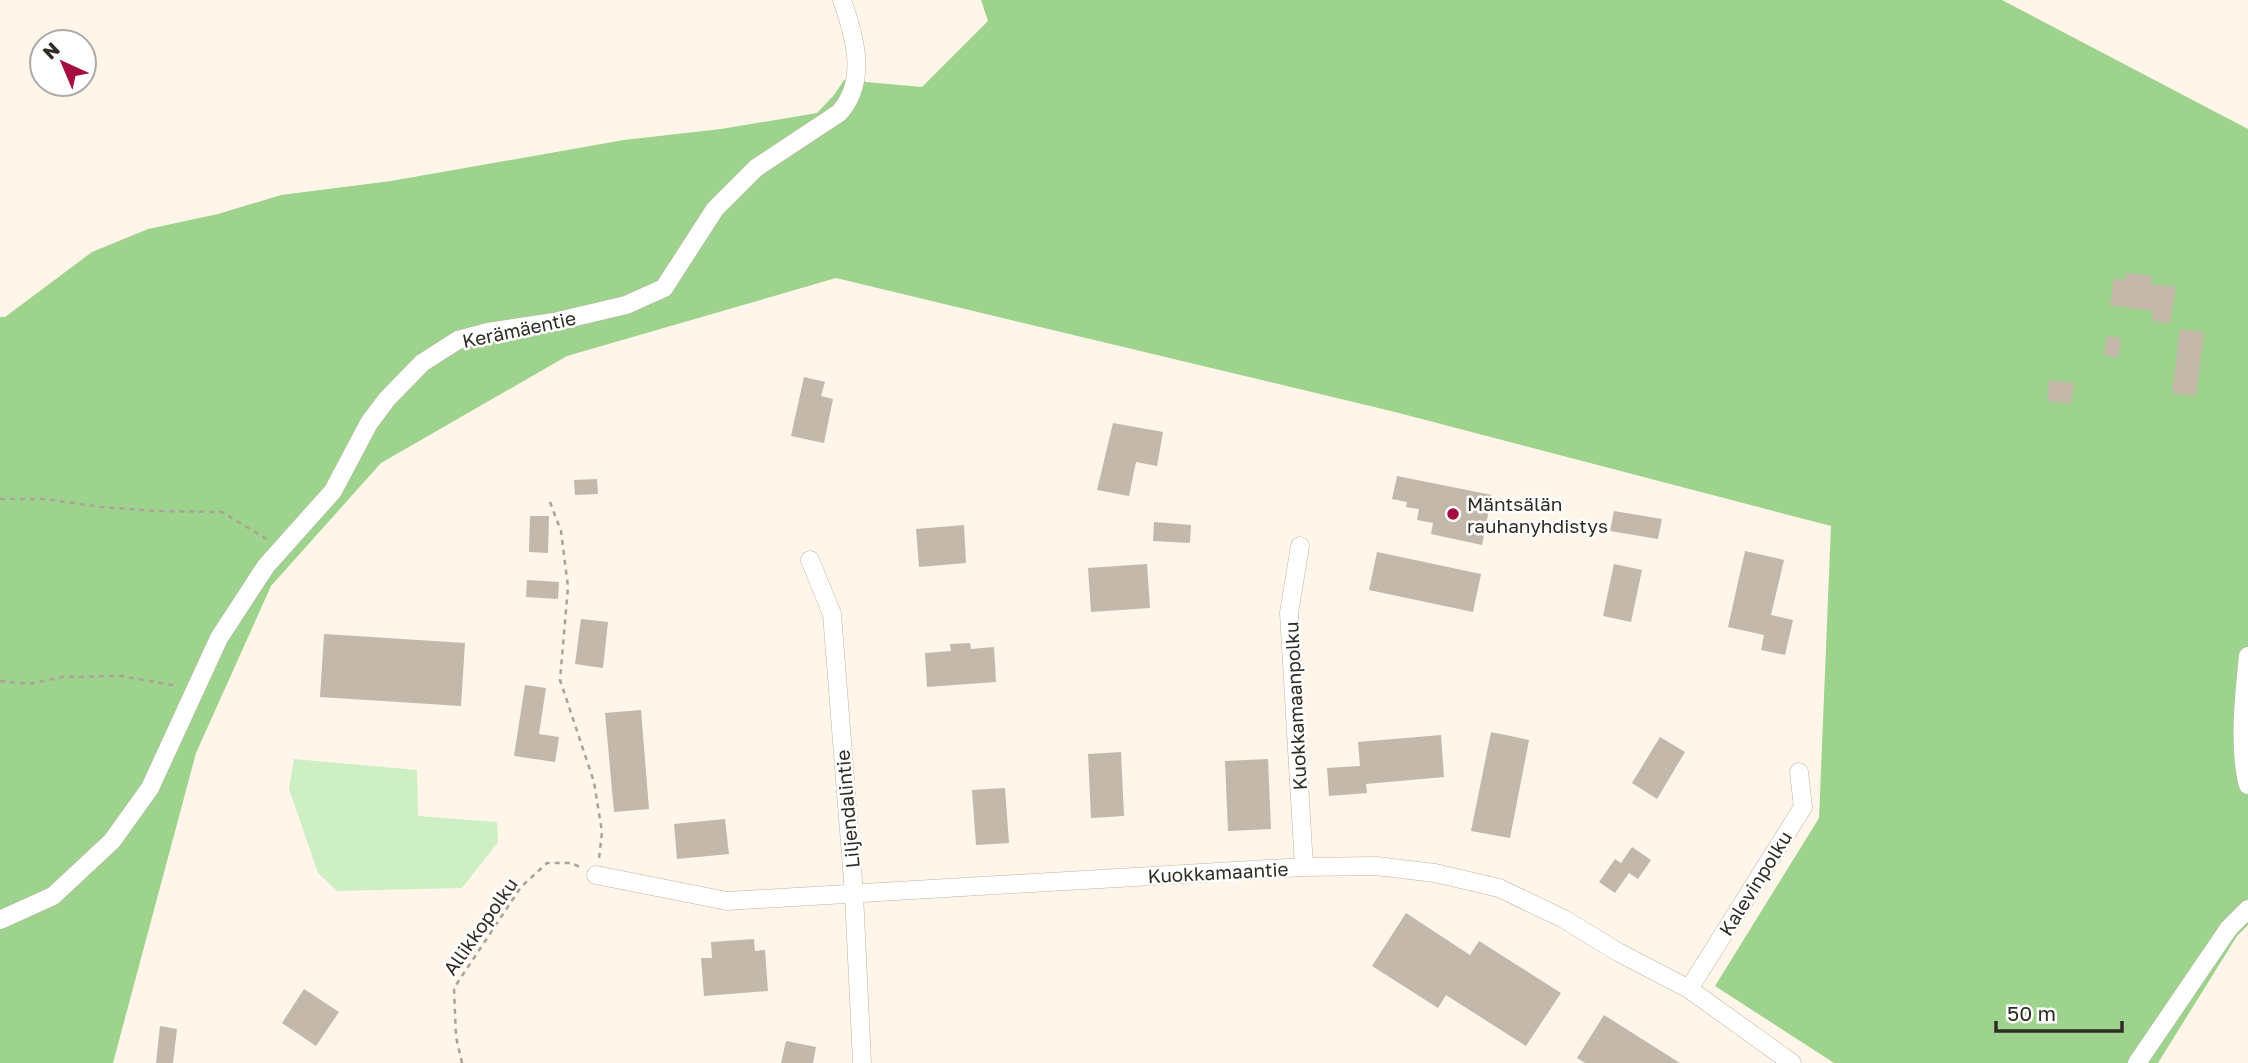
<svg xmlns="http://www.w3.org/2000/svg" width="2248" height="1063" viewBox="0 0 2248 1063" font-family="'Golos Text',sans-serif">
	<rect width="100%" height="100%" fill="#fff5e9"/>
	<!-- green -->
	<path fill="#cdefc3" d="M294 759 417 770 418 816 497 822 498 842 462 888 337 891 318 873 289 789Z"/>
	<!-- forest -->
	<path fill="#9dd38d" d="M981 0H2002L2248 129V925L2237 936 2158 1063H1834L1715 986 1819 818 1831 526 1395 412 836 278 567 356 381 463 271 586 196 753 113 1063H0V317H5L92 252 148 229 218 214 281 195 391 181 624 140 721 129 817 113 834 95 844 80 922 87 988 21Z"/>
	<!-- building -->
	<path fill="#c3b8a9" d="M2126 273 2152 276 2151 284 2176 287 2170 323 2152 321 2153 311 2110 305 2114 278 2125 280Z
		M2180 329 2204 332 2196 396 2172 393Z
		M2107 336 2121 338 2118 358 2104 355Z
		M804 377 825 382 821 396 833 399 824 443 791 436Z
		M2049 380 2074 383 2071 404 2047 401Z
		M1113 423 1163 432 1157 466 1136 462 1129 496 1097 490Z
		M1397 476 1492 495 1482 545 1431 534 1433 523 1417 520 1419 509 1406 507 1407 502 1392 499Z
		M597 479 598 494 575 495 574 480Z
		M1614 511 1662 519 1658 539 1610 531Z
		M530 516H549L548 553 529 552Z
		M1154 522 1191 525 1190 543 1153 541Z
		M964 525 966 563 919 567 916 529Z
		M1745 551 1784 560 1771 615 1793 620 1785 655 1761 650 1764 635 1728 627Z
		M1377 552 1481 574 1473 612 1369 590Z
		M1147 564 1150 608 1091 612 1088 568Z
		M1614 564 1642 570 1631 622 1603 616Z
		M527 580 559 582 558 599 526 597Z
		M581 619 608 622 603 668 575 664Z
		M324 634 465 643 461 706 320 697Z
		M970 643 971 649 994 647 996 682 927 687 925 653 951 651 950 644Z
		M525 685 546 688 539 734 559 737 555 762 514 756Z
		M641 710 649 809 614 812 605 713Z
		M1491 732 1529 740 1510 838 1471 831Z
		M1441 735 1444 777 1366 784 1367 793 1329 796 1327 768 1360 766 1358 742Z
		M1660 737 1685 752 1657 799 1632 783Z
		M1121 752 1124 816 1091 818 1088 754Z
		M1268 759 1271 829 1228 831 1225 761Z
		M1005 788 1009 843 976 845 972 790Z
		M725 819 729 854 677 859 674 824Z
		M1632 847 1651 860 1638 879 1629 873 1615 893 1599 882 1615 859 1621 863Z
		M1406 913 1470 955 1479 941 1561 993 1526 1046 1446 995 1438 1008 1372 966Z
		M754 939 755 951 765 950 768 991 704 996 701 958H712L711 942Z
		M304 989 339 1012 316 1046 282 1023Z
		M1604 1015 1680 1063H1585L1577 1058Z
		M160 1026 177 1029 173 1063H156Z
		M786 1041 816 1047 813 1063H781Z"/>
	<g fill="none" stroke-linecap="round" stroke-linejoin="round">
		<defs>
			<path id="minor" d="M1300 546 1289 613 1304 867
				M810 560 832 614 854 894 862 1063
				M2248 656C2244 694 2238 749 2248 785
				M596 875 727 901 1304 867 1376 866 1435 873 1499 888 1564 919 1618 952 1689 989 1792 1063
				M0 920 53 896 112 841 150 788 219 638 266 566 333 491 369 423 387 399 422 363 458 340 488 332 554 322 626 305 664 288 715 209 756 168 839 113C868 81 855 37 842 0
				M1689 989 1803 807 1799 772
				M2137 1063 2229 928 2248 909"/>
		</defs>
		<!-- minor casing -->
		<use href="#minor" stroke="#bdb2a3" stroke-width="19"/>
		<!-- path -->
		<path stroke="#aaa299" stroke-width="2.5" stroke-dasharray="5 5" stroke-linecap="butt" d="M0 499H44L102 507 158 511 222 512 268 540
			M550 502 561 531 568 587 560 680 594 782 602 832 599 859
			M0 681 29 684 62 677 121 676 177 686
			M462 1063 456 1037 454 988 521 887 547 863H571L580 867"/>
		<!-- minor -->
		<use href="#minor" stroke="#fff" stroke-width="18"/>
	</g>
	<!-- markers -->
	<circle fill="#a50d42" stroke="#fff" stroke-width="2.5" cx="1453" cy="514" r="7"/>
	<g text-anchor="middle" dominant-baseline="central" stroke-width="5" stroke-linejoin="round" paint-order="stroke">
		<!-- street labels -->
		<g font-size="19" fill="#2f2b25" stroke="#fff">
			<text transform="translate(519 329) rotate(-12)">Kerämäentie</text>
			<text transform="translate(1295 706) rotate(-93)">Kuokkamaanpolku</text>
			<text transform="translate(847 809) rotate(-95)">Liljendalintie</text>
			<text transform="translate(1218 872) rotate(-3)">Kuokkamaantie</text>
			<text transform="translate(1755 883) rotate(-58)">Kalevinpolku</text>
			<text transform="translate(480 926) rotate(-55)">Allikkopolku</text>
		</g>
		<!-- poi labels -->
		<g font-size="19" fill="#2f2b25" stroke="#fff" text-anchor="start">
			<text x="1467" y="503">Mäntsälän<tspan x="1467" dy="22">rauhanyhdistys</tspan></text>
		</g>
	</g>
	<!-- north arrow -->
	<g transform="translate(63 63) rotate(316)"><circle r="33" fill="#ffffff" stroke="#acaaa8" stroke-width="2"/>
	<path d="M0-5L12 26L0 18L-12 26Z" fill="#a50d42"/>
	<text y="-10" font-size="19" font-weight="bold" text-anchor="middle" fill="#2f2b25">N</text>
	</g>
	<!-- scale -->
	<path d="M1996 1021v10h126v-10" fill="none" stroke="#2f2b25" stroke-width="3.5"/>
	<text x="2007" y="1021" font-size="21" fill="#2f2b25" stroke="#ffffff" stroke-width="5" paint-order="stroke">50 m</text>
</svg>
